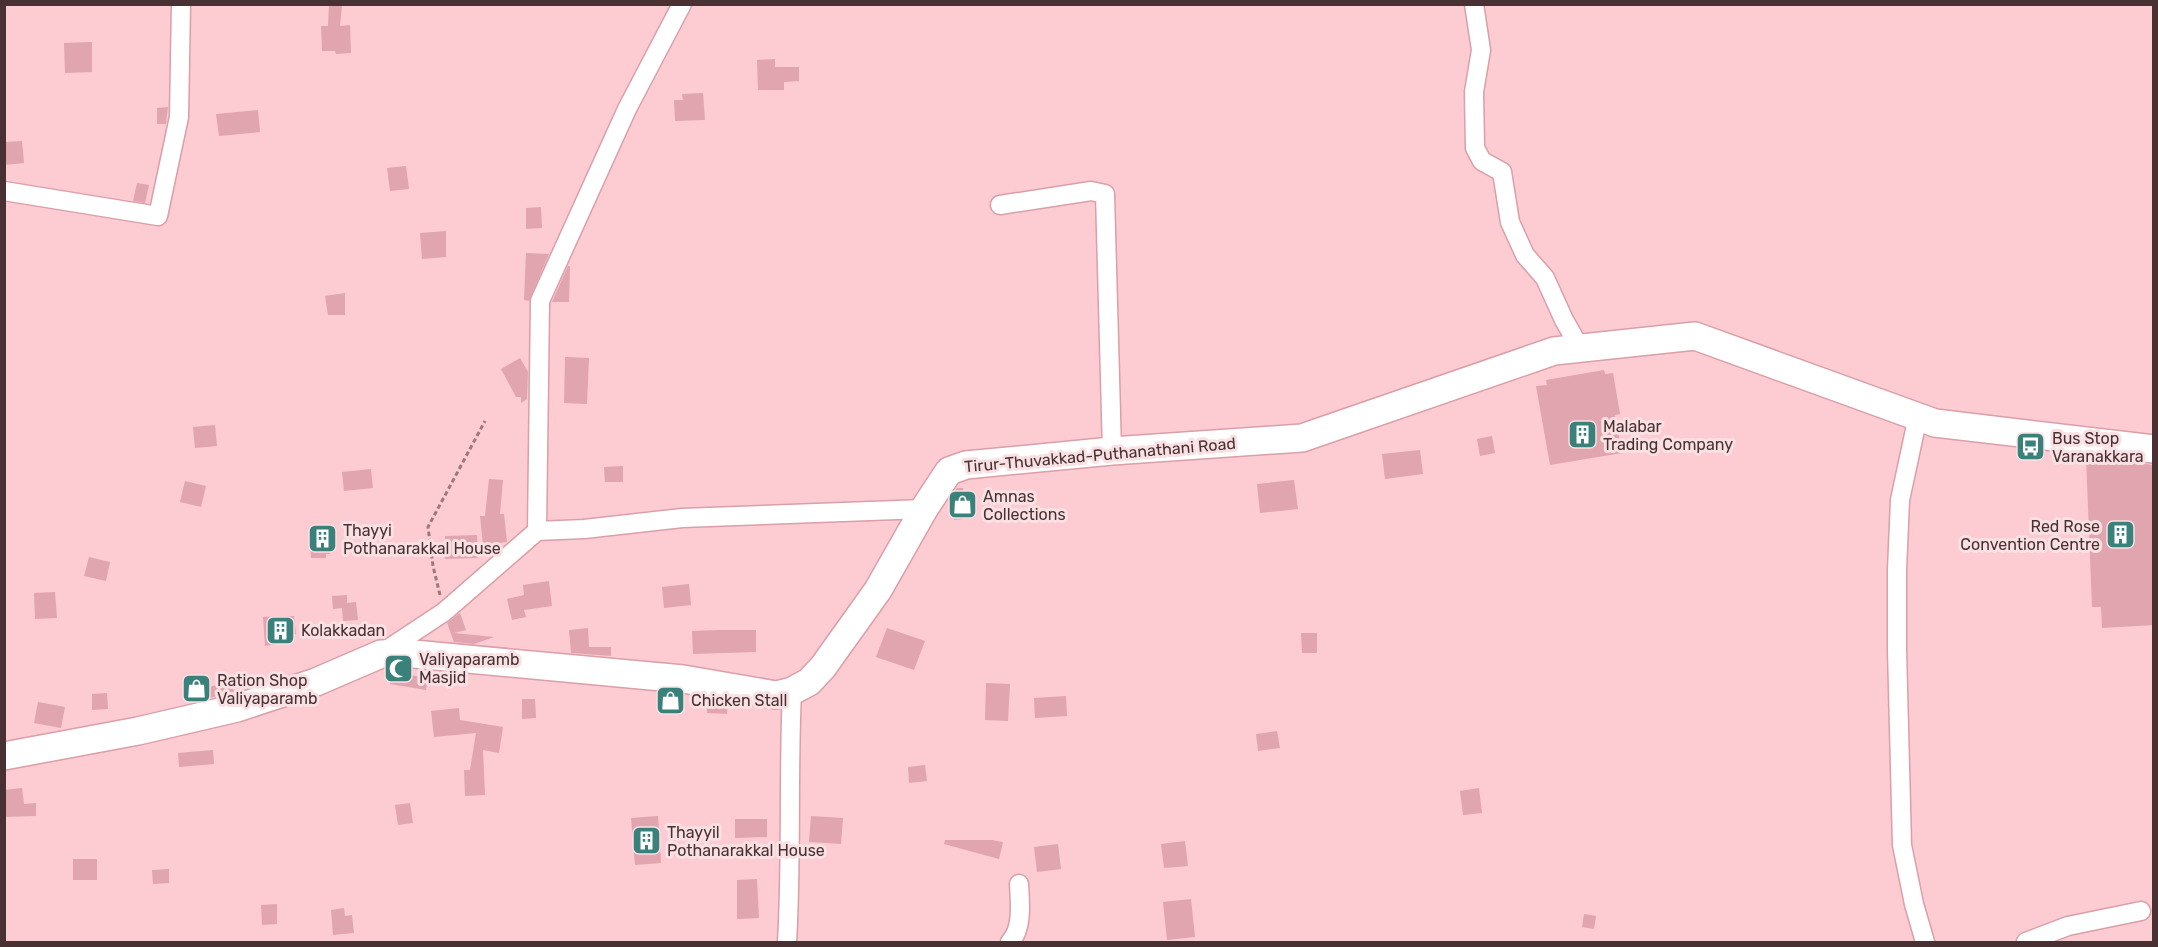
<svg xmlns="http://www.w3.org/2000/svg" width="2158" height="947" viewBox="0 0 2158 947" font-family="Rubik,sans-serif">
	<rect width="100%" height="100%" fill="#fdcbd2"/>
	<!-- building -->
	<path fill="#e0a5ae" d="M329 4 342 5 340 26 350 25 351 53 336 54 335 51H322L321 26H328Z
		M92 42V72L65 73 64 43Z
		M775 59V67H799V81L784 82V90H758L757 60Z
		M703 93 705 120 675 121 674 100H683L682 94Z
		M168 107 166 124H157V108Z
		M258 110 260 132 219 136 216 114Z
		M22 141 24 163 4 165V142Z
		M406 166 409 189 390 191 387 168Z
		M137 183 149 185 145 203 133 201Z
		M541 207 542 228 526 229V208Z
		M446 231V257L422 259 420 233Z
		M526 253 549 254 529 301 524 300Z
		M568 266H570L569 302H552Z
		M345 293V315H328L325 296Z
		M565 357 589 358 587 404 564 403Z
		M520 358 528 372 527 399 521 403V397H516L501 369Z
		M1604 370 1605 374 1613 373 1620 414 1615 415 1622 453 1550 465 1536 386 1547 385 1546 380Z
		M215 425 217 446 195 448 193 427Z
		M1492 436 1495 453 1480 456 1477 439Z
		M1420 450 1423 474 1385 479 1382 454Z
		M2086 457 2154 465V625L2102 628 2101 607H2092Z
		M623 466V482H605L604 467Z
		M371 469 373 488 344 491 342 472Z
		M489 479 503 480 500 514H504L507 542 483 545 480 516H485Z
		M1294 480 1298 509 1260 513 1257 484Z
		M185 481 206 486 201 507 180 502Z
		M957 488H963L964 499 970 498 972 518 954 520 952 496Z
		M334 530 335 548H330V554H326V558H311L310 531Z
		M477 535 478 558 445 559V536Z
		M89 557 110 562 106 581 84 576Z
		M549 581 552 606 524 610 526 617 512 620 507 599 524 595 523 585Z
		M689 584 691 605 664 608 662 587Z
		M55 592 57 618 35 619 34 593Z
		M347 595V603L356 602 358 620 343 621 342 608 333 609 332 596Z
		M460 613 466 630 454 633 494 637 474 644 454 642 447 623Z
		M282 616H294L296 634H292L293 641 265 646 263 617Z
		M588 628 589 647H611V656L571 653 569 630Z
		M887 628 925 641 914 670 876 657Z
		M720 630H756V652L693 654 692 631Z
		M1301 633H1317V653H1302Z
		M392 672 428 678 426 690 390 684Z
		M231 681 234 692 197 701 195 691Z
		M986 683 1010 684 1008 721 985 720Z
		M657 692 683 695V707L657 706Z
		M107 693 108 709 92 710V694Z
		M1066 696 1067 716 1035 718 1034 698Z
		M522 699H535L536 718 522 719Z
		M707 700 728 703 727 714 707 713Z
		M38 702 65 707 61 728 34 723Z
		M459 708 460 720 503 727 499 753 483 750 485 795 465 796 464 770H470L476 733 434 737 431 711Z
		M1277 731 1280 748 1258 751 1256 734Z
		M213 750 214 764 179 767 178 753Z
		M925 765 927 781 909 783 908 767Z
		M22 788 24 804 36 803V816L4 817V790Z
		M1479 788 1482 813 1463 815 1460 791Z
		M410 803 413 823 398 825 395 805Z
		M658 816 661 863 635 865 631 818Z
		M811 816 843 818 841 844 809 842Z
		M735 819H767V837L735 838Z
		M945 840H992L1003 842 999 859 944 844Z
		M1185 841 1188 866 1164 868 1161 844Z
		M1058 844 1061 869 1037 872 1034 847Z
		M73 859H97V880H73Z
		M169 869V883L153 884 152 870Z
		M757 879 759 918 737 919V880Z
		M1191 899 1195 937 1167 940 1163 902Z
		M277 904V924L262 925 261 905Z
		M344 908 345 916 352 915 354 933 333 935 331 910Z
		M1584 914 1596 916 1594 929 1582 927Z"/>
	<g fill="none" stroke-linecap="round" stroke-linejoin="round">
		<defs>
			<path id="minor" d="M1474 4 1481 50 1474 92 1475 148 1482 161 1502 172 1510 222 1525 255 1545 278 1564 320 1580 348
				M4 191 158 216 179 117 181 4
				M1000 205 1091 191 1105 194 1112 451
				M1918 416 1900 500 1897 570V649L1902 845 1914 904 1925 942
				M537 531 584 529 682 518 924 509
				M382 653 444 612 537 531 540 301 627 109 682 4
				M787 942C792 859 788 775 792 691
				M1010 942C1023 929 1020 902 1019 884
				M2026 942 2068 926 2141 911"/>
			<path id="secondary" d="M4 756 138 731 237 708 316 682 381 654 403 653 683 679 776 695 792 691 809 682 823 667 878 590 924 509 949 471 966 465 1112 451 1302 438 1554 351 1695 336 1935 423 2154 449"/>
		</defs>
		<!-- minor casing -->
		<use href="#minor" stroke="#da9fa8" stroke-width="21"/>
		<!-- secondary casing -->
		<use href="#secondary" stroke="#da9fa8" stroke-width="30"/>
		<!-- path -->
		<path stroke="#9d797e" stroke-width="3" stroke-dasharray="4.5 3" stroke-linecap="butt" d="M440 595 433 566 428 527 485 421"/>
		<!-- minor -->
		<use href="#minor" stroke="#fff" stroke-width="18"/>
		<!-- secondary -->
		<use href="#secondary" stroke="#fff" stroke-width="27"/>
	</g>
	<!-- icons -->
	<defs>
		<symbol id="building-square" viewBox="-11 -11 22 22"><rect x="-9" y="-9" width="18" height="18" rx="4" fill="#3a817c" stroke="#f9e0e3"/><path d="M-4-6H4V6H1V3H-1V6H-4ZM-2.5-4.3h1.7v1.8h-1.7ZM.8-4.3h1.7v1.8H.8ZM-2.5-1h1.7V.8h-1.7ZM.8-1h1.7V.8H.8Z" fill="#fff"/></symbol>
		<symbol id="bus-square" viewBox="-11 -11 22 22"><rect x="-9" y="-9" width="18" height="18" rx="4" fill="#3a817c" stroke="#f9e0e3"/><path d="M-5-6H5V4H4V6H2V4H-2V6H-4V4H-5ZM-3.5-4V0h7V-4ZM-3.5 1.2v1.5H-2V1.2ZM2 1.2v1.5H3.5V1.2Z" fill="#fff"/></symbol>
		<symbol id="shop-square" viewBox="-11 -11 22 22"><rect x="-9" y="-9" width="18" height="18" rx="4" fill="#3a817c" stroke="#f9e0e3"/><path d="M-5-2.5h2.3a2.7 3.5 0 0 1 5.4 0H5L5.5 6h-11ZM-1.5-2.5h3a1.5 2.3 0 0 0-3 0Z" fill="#fff"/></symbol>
		<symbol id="mosque-square" viewBox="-11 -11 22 22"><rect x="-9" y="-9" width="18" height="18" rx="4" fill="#3a817c" stroke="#f9e0e3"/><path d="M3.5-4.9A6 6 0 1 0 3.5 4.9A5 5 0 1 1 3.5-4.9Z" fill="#fff"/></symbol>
	</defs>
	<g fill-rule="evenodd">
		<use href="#building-square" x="1566" y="418" width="33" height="33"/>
		<use href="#bus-square" x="2014" y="430" width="33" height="33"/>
		<use href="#shop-square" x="946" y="488" width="33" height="33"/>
		<use href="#building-square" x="2104" y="518" width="33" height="33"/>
		<use href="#building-square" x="306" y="522" width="33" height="33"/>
		<use href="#building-square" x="264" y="614" width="33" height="33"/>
		<use href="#mosque-square" x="382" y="652" width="33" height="33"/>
		<use href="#shop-square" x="180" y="672" width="33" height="33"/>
		<use href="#shop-square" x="654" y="684" width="33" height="33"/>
		<use href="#building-square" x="630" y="824" width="33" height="33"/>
	</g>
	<g text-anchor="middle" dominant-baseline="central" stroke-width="6" stroke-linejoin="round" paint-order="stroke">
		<!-- poi labels -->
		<g font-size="16" fill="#483033" stroke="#f9e0e3" text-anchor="start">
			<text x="1603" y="426">Malabar<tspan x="1603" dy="18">Trading Company</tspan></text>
			<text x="2052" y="438">Bus Stop<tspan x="2052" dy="18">Varanakkara</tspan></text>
			<text x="983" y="496">Amnas<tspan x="983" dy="18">Collections</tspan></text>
			<text x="2100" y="526" text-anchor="end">Red Rose<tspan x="2100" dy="18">Convention Centre</tspan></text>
			<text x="343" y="530">Thayyi<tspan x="343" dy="18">Pothanarakkal House</tspan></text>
			<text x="301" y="630">Kolakkadan</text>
			<text x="419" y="659">Valiyaparamb<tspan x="419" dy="18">Masjid</tspan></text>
			<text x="217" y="680">Ration Shop<tspan x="217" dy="18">Valiyaparamb</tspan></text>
			<text x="691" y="700">Chicken Stall</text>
			<text x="667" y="832">Thayyil<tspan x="667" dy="18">Pothanarakkal House</tspan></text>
		</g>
		<!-- street labels -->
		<g font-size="16" fill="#483033" stroke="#f9e0e3">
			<text transform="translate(1100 455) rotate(-5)">Tirur-Thuvakkad-Puthanathani Road</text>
		</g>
	</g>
	<!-- border -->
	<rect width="2158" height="947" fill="none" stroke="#483033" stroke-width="12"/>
</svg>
